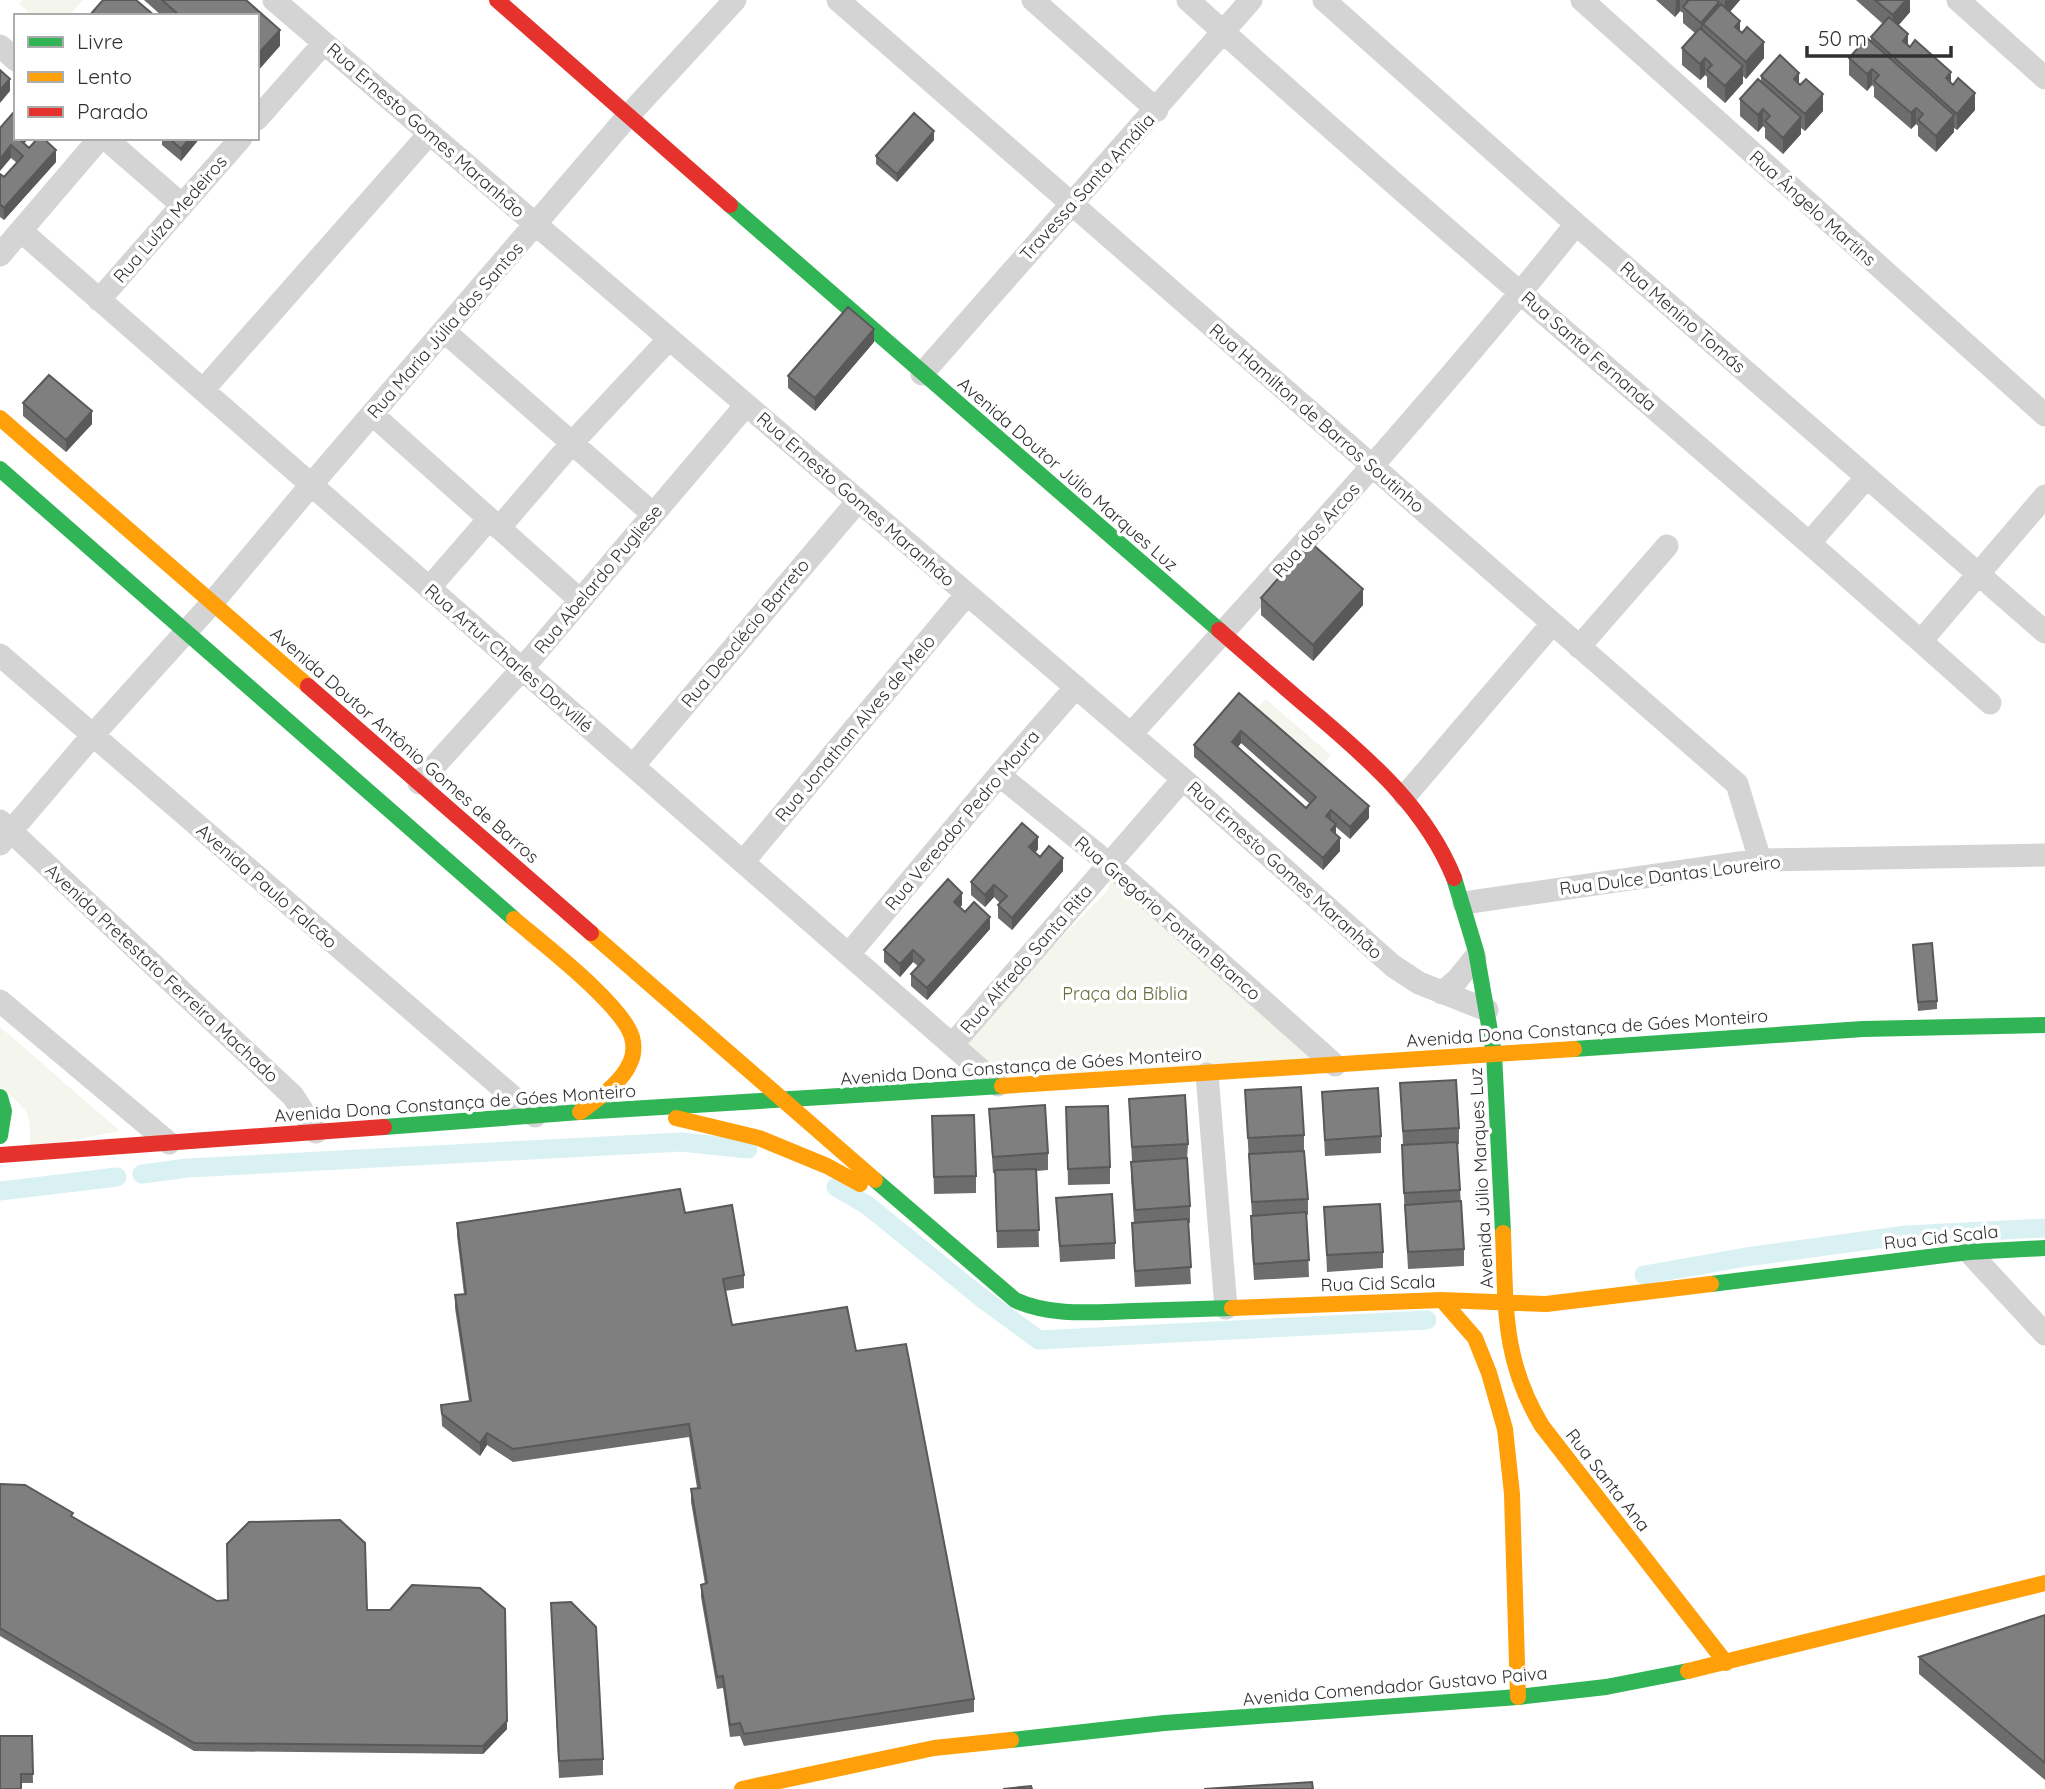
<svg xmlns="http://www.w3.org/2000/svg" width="2045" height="1789" viewBox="0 0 2045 1789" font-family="Quicksand,sans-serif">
	<rect width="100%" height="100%" fill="#fff"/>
	<!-- green -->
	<path fill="#f4f5ec" d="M22 0H83L69 16H33L19 4Z
		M1266 699 1331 755 1319 768 1254 712Z
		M1113 868 1335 1065 970 1087 953 1048 1108 890Z
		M0 1027 120 1131 29 1148C33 1111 27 1110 0 1087Z"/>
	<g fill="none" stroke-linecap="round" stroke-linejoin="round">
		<!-- canal -->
		<path stroke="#d9f1f2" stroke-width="19" d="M142 1174 188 1168 681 1142 748 1149
			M836 1187 867 1205 983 1299 1039 1340 1427 1320
			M0 1191 117 1177
			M1644 1275 1746 1257 1906 1235 2045 1228"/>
		<!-- street -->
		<path stroke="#d4d4d4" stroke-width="23" d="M274 0 1183 779 1393 966 1419 983 1487 1010
			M838 0 1737 784 1760 860
			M1033 0 1157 110
			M1188 0C1451 239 1726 465 1990 703
			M1324 0 1576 224 2045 632
			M1582 0 2045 415
			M1958 0 2045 78
			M0 46 16 60
			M257 119 324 43
			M105 138 182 205
			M21 231 998 1085
			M0 255 100 138
			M99 300 241 138
			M444 331 653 514
			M922 374 1251 0
			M203 390 430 133
			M372 414 580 600
			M499 528 572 443 669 339
			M1811 541 1866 478
			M429 588 489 519
			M1921 641 2045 496
			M1579 647 1667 546
			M0 655 535 1116
			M1131 734C1282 567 1435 401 1576 224
			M633 766 858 501
			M999 775 1108 863 1335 1065
			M419 783 522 669 746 405
			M1405 796 1552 624
			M0 821 293 1096 316 1132
			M0 844 92 736 212 603 311 485 628 116 735 0
			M743 862 967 594
			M1464 903 1760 860 2045 855
			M849 954 999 775 1076 687
			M1442 993 1457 980 1475 958
			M0 1001 169 1143
			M952 1045 1183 779
			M1207 1074 1226 1308
			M1969 1252 2045 1334"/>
		<!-- fast -->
		<path stroke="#30b455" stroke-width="16" d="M730 205 1219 630
			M0 469 514 919
			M1454 878 1476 951 1494 1054 1503 1233
			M1574 1049 1863 1029 2045 1025
			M0 1097 4 1111 0 1136
			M384 1127 580 1112 1002 1086
			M875 1180 1015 1300C1052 1317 1094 1312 1134 1311 1167 1310 1199 1309 1232 1308
			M1711 1284 1969 1252 2045 1248
			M1011 1740 1164 1723 1518 1697 1606 1687 1688 1671"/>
		<!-- slow -->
		<path stroke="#ff9f0a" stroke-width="16" d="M0 418 308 686
			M514 919C542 943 622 1004 632 1037 634 1045 634 1055 630 1063 621 1084 597 1099 580 1112
			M591 933 875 1180
			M1002 1086 1574 1049
			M676 1118 759 1138 827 1166 860 1184
			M1503 1233C1506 1307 1502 1360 1542 1426L1726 1663
			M1442 1300 1475 1338 1489 1373 1505 1429 1512 1494 1518 1697
			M1232 1308 1442 1300 1546 1304 1711 1284
			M1688 1671 2045 1583
			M742 1789 934 1748 1011 1740"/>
		<!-- jam -->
		<path stroke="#e5322d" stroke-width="16" d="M497 0 730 205
			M1219 630C1252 659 1284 687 1317 715 1372 762 1426 809 1454 878
			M308 686 591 933
			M0 1155 384 1127"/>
	</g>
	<!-- wall -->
	<path fill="#6d6d6d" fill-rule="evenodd" d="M144 0H246L280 46 257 16H162Z
		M1656 0H1740L1730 12 1740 32 1764 58 1746 79 1743 76V83L1725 103 1707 87V77L1705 75 1700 80 1682 65V48L1695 33 1683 23V13L1680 11 1675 17Z
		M1856 0H1910V12L1898 25 1908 45 1951 83 1975 110 1957 130 1954 128V132L1936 152 1918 136V126L1916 124 1911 129 1874 97V87L1872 85 1867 91 1849 75V58L1871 41V37L1883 24Z
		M1761 76 1799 84 1823 111 1805 131 1801 128V134L1783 154 1765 138V128L1763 126 1758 132 1740 116V99L1761 82Z
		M0 128 16 138H29L24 143 29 148 56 162 4 220 0 217V174L4 177 17 163 11 158Z
		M162 138H200L181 161 162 145Z
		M934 140 897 182 876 164V156Z
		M874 342 815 411 788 388V376Z
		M23 403 92 424 66 452 23 416Z
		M1261 598 1363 605 1313 661 1261 615Z
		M1239 693 1369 818 1350 839 1336 827V835L1340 851 1323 870 1194 757V745ZM1241 743 1310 804 1306 808 1238 747Z
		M1038 849 1035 853 1040 857 1063 871 1012 930 998 918V905L1000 903 994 897 985 907 971 895V882Z
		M962 905 960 908 965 912 990 929 927 1000 911 986V974L918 966 913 962 900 977 884 962V950Z
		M1913 945 1937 1001V1009L1918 1011Z
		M1400 1083 1459 1128V1144L1457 1145 1464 1249V1266L1408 1269 1402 1162V1145H1403Z
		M1245 1090 1304 1135V1151L1308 1199V1215H1307L1309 1277 1254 1280 1251 1232V1216H1252Z
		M1322 1092 1381 1136V1153L1325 1156Z
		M1129 1099 1188 1144 1187 1160 1190 1206V1223H1188L1191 1284 1135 1287 1132 1239V1223H1134L1131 1178V1162H1132Z
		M1066 1107 1110 1167V1184L1068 1185Z
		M989 1109 1048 1153V1170L1037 1171 1039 1247 997 1248 995 1173H993Z
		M932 1116 976 1176V1193L934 1194Z
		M1056 1198 1115 1243V1259L1060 1262Z
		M1324 1207 1383 1252V1268L1327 1272Z
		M685 1213 744 1275V1288L725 1291 732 1325 856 1351 974 1699V1712L744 1746 740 1736 730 1737 723 1688 717 1689 701 1597V1585L705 1584 691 1502V1489L697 1488 689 1437 513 1462 487 1445 480 1456 442 1426 441 1405 469 1401 455 1308V1295L464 1294 457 1236V1223Z
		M0 1484 73 1517 217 1601 367 1610H390L507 1729 483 1754 194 1751 0 1636Z
		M551 1603 603 1759V1775L559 1778Z
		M2045 1615V1780L1919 1674V1657Z
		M32 1736 33 1783H21L0 1789Z"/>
	<!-- shaded-wall -->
	<path fill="#595959" d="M1676 0H1680V11L1675 17Z
		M1726 0H1740L1725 17V1Z
		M1906 0H1910V12L1893 32V15Z
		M1719 2V19L1703 24V37L1701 39V23Z
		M1740 21V37L1735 27Z
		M280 30V46L257 72V55Z
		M1908 34V51L1903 41Z
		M1764 42V58L1746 79V62Z
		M1705 58V75L1700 80V64Z
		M1743 66V83L1725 103V86Z
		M1872 69V85L1867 91V74Z
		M1951 72V89L1946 78Z
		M1799 73V89L1794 79Z
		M10 79V91L0 103V90Z
		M1975 93V110L1957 130V114Z
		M1823 94V111L1805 131V114Z
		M1916 108V124L1911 129V113Z
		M1763 109V126L1758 132V115Z
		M1954 115V132L1936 152V136Z
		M1801 117V134L1783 154V138Z
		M934 131V140L897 182V174Z
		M18 138H29L18 150Z
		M190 138H200L181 161V149Z
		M11 145V158L0 171V159Z
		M56 150V162L4 220V208Z
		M874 329V342L815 411V398Z
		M92 411V424L66 452V440Z
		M1363 589V605L1313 661V645Z
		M1241 731V743L1232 754V742Z
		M1369 806V818L1350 839V827Z
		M1331 810V823L1326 816Z
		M1336 824V837L1331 830Z
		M1038 837V849L1029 860V847Z
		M1340 838V851L1323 870V858Z
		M1063 858V871L1012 930V918Z
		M994 885V897L985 907V895Z
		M962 893V905L954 915V902Z
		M990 917V929L927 1000V988Z
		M913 950V962L900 977V964Z
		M487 1433V1445L480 1456V1443Z
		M507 1721V1729L483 1754V1746Z"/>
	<!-- building -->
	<path fill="#7f7f7f" stroke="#595959" stroke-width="2" fill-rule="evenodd" d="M103 0H136L155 16H89Z
		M162 0H246L280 30 257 55V16H180Z
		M1687 0H1716L1719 2 1701 23 1683 7 1688 1Z
		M1875 0H1906L1893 15Z
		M1721 4 1740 21 1735 27 1742 33 1747 27 1764 42 1746 62 1703 24Z
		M1889 17 1908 34 1903 41 1910 47 1915 40 1951 72 1946 78 1953 85 1958 78 1975 93 1957 114 1871 37Z
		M1700 28 1743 66 1725 86 1707 70 1712 65 1705 58 1700 64 1682 48Z
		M1867 38 1954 115 1936 136 1918 120 1923 114 1916 108 1911 113 1874 81 1879 75 1872 69 1867 74 1849 58Z
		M1780 55 1799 73 1794 79 1800 85 1806 79 1823 94 1805 114 1761 76Z
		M0 70 10 79 0 90Z
		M1758 79 1801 117 1783 138 1765 121 1770 116 1763 109 1758 115 1740 99Z
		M13 113 16 115V138H18L29 148 38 138H43L56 150 4 208 0 204V174L4 177 23 156 11 145 0 159V128Z
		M914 113 934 131 897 174 876 156Z
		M169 138H190L181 149Z
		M848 307 874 329 815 398 788 376Z
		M49 375 92 411 66 440 23 403Z
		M1310 542 1363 589 1313 645 1261 598Z
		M1239 693 1369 806 1350 827 1331 810 1326 816 1336 824 1331 830 1340 838 1323 858 1194 745ZM1241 731 1316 797 1306 808 1232 742Z
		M1022 823 1038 837 1029 847 1040 857 1049 846 1063 858 1012 918 998 905 1007 896 994 885 985 895 971 882Z
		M948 879 962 893 954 902 965 912 974 902 990 917 927 988 911 974 924 960 913 950 900 964 884 950Z
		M1932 943 1937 1001 1918 1002 1913 945Z
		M1456 1080 1459 1128 1403 1131 1400 1083Z
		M1301 1087 1304 1135 1248 1138 1245 1090Z
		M1378 1088 1381 1136 1325 1140 1322 1092Z
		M1185 1095 1188 1144 1132 1147 1129 1099Z
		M1045 1105 1048 1153 993 1157 989 1109Z
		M1108 1106 1110 1167 1068 1169 1066 1107Z
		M974 1115 976 1176 934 1177 932 1116Z
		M1457 1142 1460 1190 1404 1193 1402 1145Z
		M1304 1151 1308 1199 1252 1202 1249 1154Z
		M1187 1158 1190 1206 1135 1210 1131 1162Z
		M1036 1169 1039 1230 997 1231 995 1170Z
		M680 1189 685 1213 732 1205 744 1275 723 1279 732 1325 847 1307 856 1351 906 1344 974 1699 744 1734 740 1723 730 1725 723 1676 717 1677 701 1585 707 1583 691 1489 700 1488 689 1424 513 1449 487 1433 480 1443 442 1414 441 1405 471 1401 455 1295 466 1294 457 1223Z
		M1112 1194 1115 1243 1060 1246 1056 1198Z
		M1461 1201 1464 1249 1408 1252 1405 1205Z
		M1380 1204 1383 1252 1327 1255 1324 1207Z
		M1306 1212 1309 1260 1254 1264 1251 1216Z
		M1188 1219 1191 1267 1135 1271 1132 1223Z
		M0 1484 25 1485 73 1513 71 1516 217 1601 228 1600 227 1544 249 1522 340 1520 365 1543 367 1610H390L412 1585 480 1588 505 1609 507 1721 483 1746 194 1743 0 1628Z
		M571 1602 596 1627 603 1759 559 1761 551 1603Z
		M2045 1615V1763L1919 1657Z
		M0 1736H32L33 1774H21V1789H0Z
		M1312 1782 1313 1789H1204Z
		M1031 1786 1032 1789H1003Z"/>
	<g text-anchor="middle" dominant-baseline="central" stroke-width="7" stroke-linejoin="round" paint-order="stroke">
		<!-- street labels -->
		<g font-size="18" fill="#303030" stroke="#fff">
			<text transform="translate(426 130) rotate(41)">Rua Ernesto Gomes Maranhão</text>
			<text transform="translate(1087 187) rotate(-48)">Travessa Santa Amália</text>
			<text transform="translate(1813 208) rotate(42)">Rua Ângelo Martins</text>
			<text transform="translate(170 219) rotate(-49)">Rua Luíza Medeiros</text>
			<text transform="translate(1683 317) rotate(41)">Rua Menino Tomás</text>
			<text transform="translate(445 330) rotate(-49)">Rua Maria Júlia dos Santos</text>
			<text transform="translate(1589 351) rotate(41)">Rua Santa Fernanda</text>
			<text transform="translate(1317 418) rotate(41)">Rua Hamilton de Barros Soutinho</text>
			<text transform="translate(1068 474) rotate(41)">Avenida Doutor Júlio Marques Luz</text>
			<text transform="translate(856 499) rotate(41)">Rua Ernesto Gomes Maranhão</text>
			<text transform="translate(1316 530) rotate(-48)">Rua dos Arcos</text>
			<text transform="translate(598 579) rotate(-50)">Rua Abelardo Pugliese</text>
			<text transform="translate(745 633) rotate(-50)">Rua Deoclécio Barreto</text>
			<text transform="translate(509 658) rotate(41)">Rua Artur Charles Dorvillé</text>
			<text transform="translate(855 728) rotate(-50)">Rua Jonathan Alves de Melo</text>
			<text transform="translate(405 745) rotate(41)">Avenida Doutor Antônio Gomes de Barros</text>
			<text transform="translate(962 820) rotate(-50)">Rua Vereador Pedro Moura</text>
			<text transform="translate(1285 870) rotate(42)">Rua Ernesto Gomes Maranhão</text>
			<text transform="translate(1670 875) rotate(-7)">Rua Dulce Dantas Loureiro</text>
			<text transform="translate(267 886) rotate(41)">Avenida Paulo Falcão</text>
			<text transform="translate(1168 918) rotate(41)">Rua Gregório Fontan Branco</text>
			<text transform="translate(1026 959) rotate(-49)">Rua Alfredo Santa Rita</text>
			<text transform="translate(162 973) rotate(43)">Avenida Pretestato Ferreira Machado</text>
			<text transform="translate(1587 1028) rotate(-4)">Avenida Dona Constança de Góes Monteiro</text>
			<text transform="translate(1021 1066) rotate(-4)">Avenida Dona Constança de Góes Monteiro</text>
			<text transform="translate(455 1103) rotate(-4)">Avenida Dona Constança de Góes Monteiro</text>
			<text transform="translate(1481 1178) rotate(-93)">Avenida Júlio Marques Luz</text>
			<text transform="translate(1941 1237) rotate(-6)">Rua Cid Scala</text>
			<text transform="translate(1378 1283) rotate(-2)">Rua Cid Scala</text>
			<text transform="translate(1608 1480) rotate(52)">Rua Santa Ana</text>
			<text transform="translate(1395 1686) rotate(-5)">Avenida Comendador Gustavo Paiva</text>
		</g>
		<!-- park labels -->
		<g font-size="18" fill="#636d3b" stroke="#fff">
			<text x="1125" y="993">Praça da Bíblia</text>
		</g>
	</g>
	<!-- legend -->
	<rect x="14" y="14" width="245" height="126" fill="#ffffff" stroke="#acacac" stroke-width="2"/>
	<rect x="28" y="37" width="35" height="10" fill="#30b455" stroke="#acacac" stroke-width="2"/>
	<text x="77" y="49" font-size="21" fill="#303030">Livre</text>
	<rect x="28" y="72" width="35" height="10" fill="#ff9f0a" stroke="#acacac" stroke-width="2"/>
	<text x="77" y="84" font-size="21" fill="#303030">Lento</text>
	<rect x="28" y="107" width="35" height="10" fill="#e5322d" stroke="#acacac" stroke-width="2"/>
	<text x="77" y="119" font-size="21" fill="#303030">Parado</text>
	<!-- scale -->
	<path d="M1807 46v10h144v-10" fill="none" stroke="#303030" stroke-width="3.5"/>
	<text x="1818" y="46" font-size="21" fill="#303030" stroke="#ffffff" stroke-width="5" paint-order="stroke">50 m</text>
</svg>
